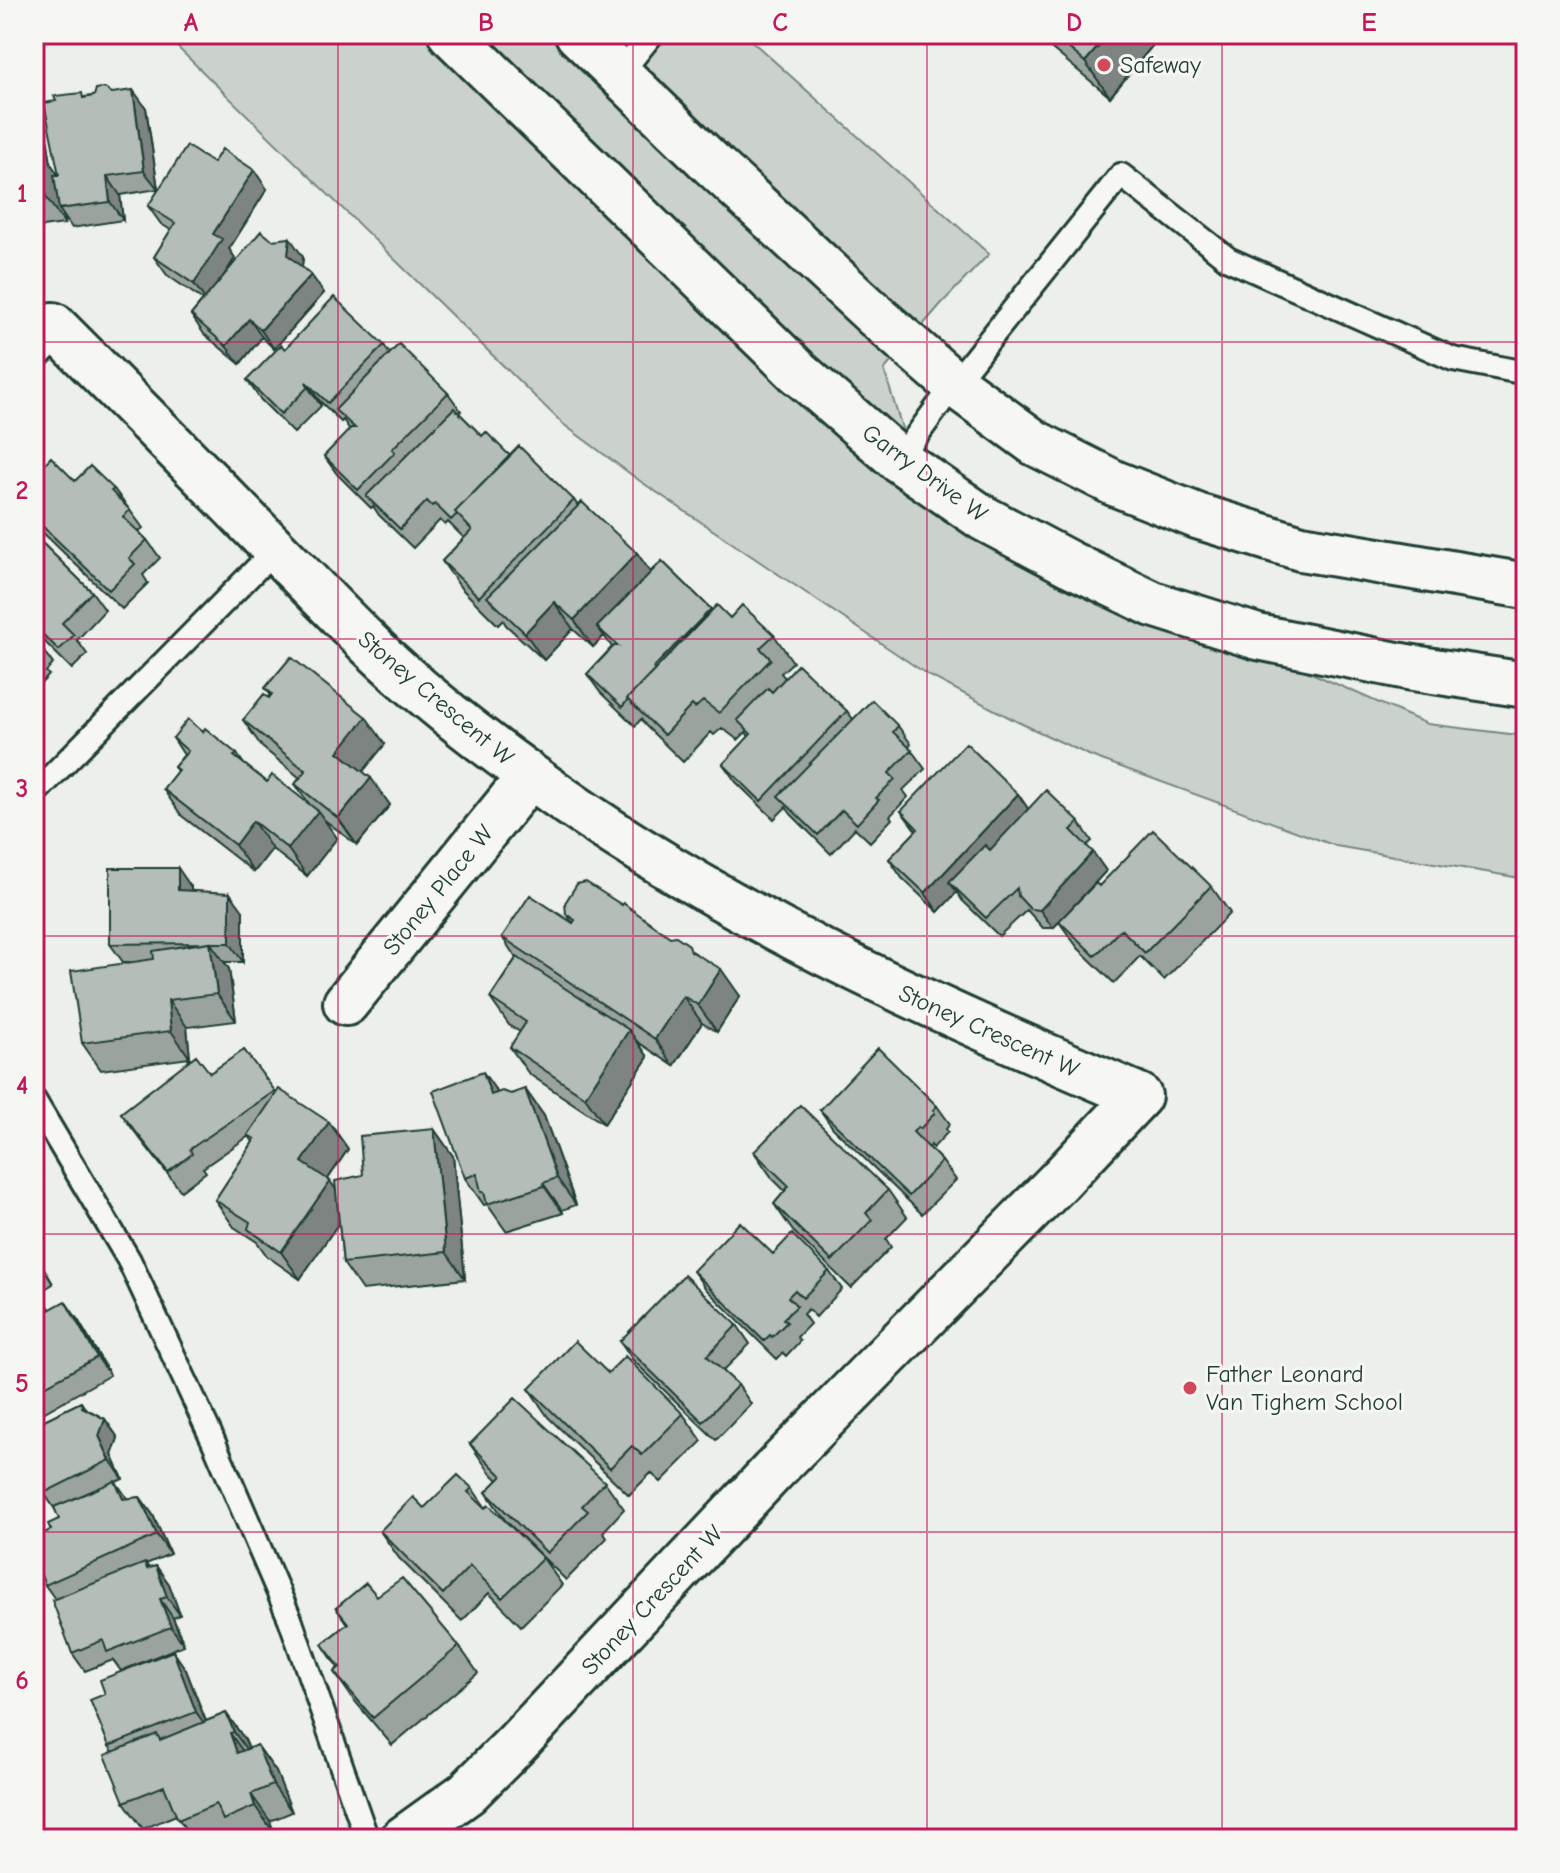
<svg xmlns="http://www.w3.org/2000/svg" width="1560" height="1873" viewBox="0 0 1560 1873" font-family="'Comic Neue',sans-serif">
	<rect width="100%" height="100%" fill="#edefea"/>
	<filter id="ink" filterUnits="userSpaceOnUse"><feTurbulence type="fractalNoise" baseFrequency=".0125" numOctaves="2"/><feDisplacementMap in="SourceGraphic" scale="16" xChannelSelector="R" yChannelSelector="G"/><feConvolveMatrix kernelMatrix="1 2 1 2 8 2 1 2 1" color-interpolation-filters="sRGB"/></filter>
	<g filter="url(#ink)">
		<!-- green -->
		<path fill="#cbd2cc" stroke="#758880" stroke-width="2" d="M164 34H744L989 254 941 304 884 370 912 460 1157 605 1427 724 1526 736V879L1336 846 1091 756 1018 722 928 675 640 481 563 424Z"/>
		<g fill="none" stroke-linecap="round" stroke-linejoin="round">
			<defs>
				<path id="lane" d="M619 75 652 34
					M899 460 954 384 1121 175 1228 259 1453 359 1526 373
					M34 794 276 549
					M34 1100 129 1260 212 1438 290 1619 367 1839"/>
				<path id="street" d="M34 345 53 325C120 392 187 459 253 527 293 567 332 608 372 647 420 693 475 736 529 775 715 911 928 1007 1139 1096L1059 1181 773 1471 516 1744 467 1793 403 1839
					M346 1003 530 776"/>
				<path id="secondary" d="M451 34 798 372 899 460 983 518 1070 564 1153 604 1258 637 1407 667 1526 685
					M578 34 711 163 877 317 954 384 1035 443 1114 483 1197 516 1301 548 1526 586"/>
			</defs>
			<!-- lane casing -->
			<use href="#lane" stroke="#1f3d34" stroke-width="28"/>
			<!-- street casing -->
			<use href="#street" stroke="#1f3d34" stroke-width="50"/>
			<!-- secondary casing -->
			<use href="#secondary" stroke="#1f3d34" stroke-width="50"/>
			<!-- lane -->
			<use href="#lane" stroke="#f6f6f2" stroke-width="22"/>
			<!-- street -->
			<use href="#street" stroke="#f6f6f2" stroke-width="44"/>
			<!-- secondary -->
			<use href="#secondary" stroke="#f6f6f2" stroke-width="44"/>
		</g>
		<!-- wall -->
		<path fill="#9ba39e" stroke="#1f3d34" stroke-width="2" d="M1034 34H1162L1110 97Z
			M34 87 41 97 51 164 58 175H59L85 97 112 93 146 108 158 189 120 195 123 220 72 228 63 215 65 224 34 228Z
			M213 163 267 189 229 249 235 258 225 275 272 240 303 257 302 267 311 275 324 293 274 349 262 337 240 364 204 334 191 315 203 300 167 275 154 257 171 230 161 224 148 206Z
			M384 345 389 353 448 393 461 411 459 413 482 436 574 500 578 506 637 553 650 572 662 561 712 610 774 635 793 662 781 673 785 678 847 711 853 719 898 726 911 744 909 747 925 769 903 790 908 797 890 816 892 819 870 842 855 828 831 854 791 814 786 807 774 819 736 782 723 764 749 737 746 732 738 740 722 728 714 735 711 732 683 762 646 726 641 719 635 726 600 692 587 674 612 647 604 636 593 647 573 629 544 660 506 625 503 620 498 625 461 588 442 561 464 538 448 522 445 525 440 520 413 548 379 515 373 506 371 508 337 474 324 456 350 430 343 420 341 422 319 400 321 406 294 433 260 399 247 380 285 349Z
			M34 475 75 481 114 489 143 528 139 532 147 540 160 558 143 575 148 583 122 609 34 524Z
			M34 535 92 592 105 610 77 640 87 654 72 669 34 631Z
			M34 640 40 646 53 664 46 672 49 675 34 691Z
			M265 688 385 744 362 772 390 805 357 845 322 818 337 838 307 876 272 849 254 872 182 816 163 789 177 771 174 767 184 755 173 738 203 732 237 754 244 764 267 782 310 805 295 784 300 778 262 747 243 720 271 695Z
			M1018 794 1028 809 1079 822 1092 841 1086 846 1106 871 1082 897 1099 886H1211L1230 913 1164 980 1140 956 1114 983 1078 948 1059 922 1053 928H1043L1027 910 999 936 962 900 957 892 938 912 902 878 889 859 916 831 901 811Z
			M191 887V891L243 911V962H224L229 969 236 1021 187 1027 190 1058 101 1070 82 1043 129 962H123L110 944Z
			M566 914 670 937 695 953 740 996 717 1032 702 1023 674 1066 638 1042 648 1057 604 1124 529 1074 510 1047 520 1032 509 1025 490 998 516 958 502 937 573 923Z
			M244 1050 276 1093 329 1122 348 1149 328 1179 336 1190 363 1175 434 1129 453 1156 465 1279 362 1290 343 1263 339 1222 300 1279 267 1256 257 1242 234 1227 215 1200 253 1142 249 1136 203 1168 206 1172 181 1191 134 1131 121 1113 210 1073Z
			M525 1089 544 1116 576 1205 562 1210 563 1213 506 1231 487 1204 484 1205 465 1178 497 1093 511 1094Z
			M937 1106 950 1124 946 1129 948 1132 933 1148 931 1145 929 1148 942 1161 956 1180 922 1214 833 1128 820 1110Z
			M754 1152 888 1190 907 1217 886 1239 891 1247 851 1288 793 1231 774 1204 785 1191 773 1179Z
			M34 1251 53 1284 40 1292 50 1309 78 1320 110 1375 34 1418Z
			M773 1254 829 1271 842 1289 816 1317 808 1309 803 1314 810 1324 797 1337 800 1341 786 1356 783 1353 777 1359 706 1289 693 1271Z
			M737 1325 750 1344 723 1371 738 1385 751 1404 716 1440 633 1360 620 1341Z
			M608 1373 683 1414 702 1441 661 1482 651 1473 629 1495 548 1417 529 1389Z
			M81 1402 85 1408 105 1419 118 1438 112 1455 123 1479 116 1482 127 1499 140 1497 153 1515 170 1554 146 1564 149 1568 156 1566 169 1584 180 1615 173 1618 184 1645 121 1671 113 1660 85 1671 72 1653 55 1599 45 1585 51 1530 59 1519 56 1511 46 1496 34 1502V1422L36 1424Z
			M470 1444 605 1482 624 1509 603 1532 607 1538 566 1580 505 1520 486 1492 498 1480 489 1471Z
			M472 1488 486 1508 543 1558 562 1585 521 1626 489 1593 462 1621 399 1558 380 1531 424 1508Z
			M377 1596 459 1646 478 1673 392 1745 353 1699 334 1672 338 1668 322 1644 347 1624 336 1608Z
			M173 1651 186 1670 206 1721 226 1713 245 1740 249 1749 257 1745 276 1772 292 1812 270 1821 274 1833 261 1839H236L232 1832 216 1839H192L176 1815 143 1829 124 1802 113 1752 109 1746 105 1694Z"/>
		<!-- shaded-wall -->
		<path fill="#7e8481" stroke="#1f3d34" stroke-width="2" d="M1109 34H1162L1110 97 1085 62Z
			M34 87 41 97 51 164 57 173 62 209H59L63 215 65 224 46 197 34 147Z
			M133 90 146 108 158 189 144 171Z
			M254 170 267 189 229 249 235 258 207 302 194 284 213 234Z
			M107 176 120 195 123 220 110 202Z
			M290 238 303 257 301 274 288 255Z
			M311 275 324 293 274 349 261 330Z
			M249 319 262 337 240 364 226 346Z
			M306 382 319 400 321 406 308 387Z
			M637 553 656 580 597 627 604 636 593 647 574 620Z
			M554 602 573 629 544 660 525 633Z
			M366 717 385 744 357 779 338 752Z
			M371 778 390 805 357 845 338 818Z
			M1018 794 1031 813 958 890 949 882 957 892 938 912 925 893Z
			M318 811 337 838 307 876 288 849Z
			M253 821 272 849 254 872 235 845Z
			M1093 852 1106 871 1053 928 1040 910Z
			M178 868 191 887V909L178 890Z
			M230 893 243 911V962L230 943Z
			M210 942 229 969 236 1021 217 994Z
			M721 969 740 996 717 1032 698 1005Z
			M683 996 702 1023 674 1066 655 1039Z
			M168 1000 187 1027 190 1058 171 1031Z
			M629 1030 648 1057 604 1124 585 1097Z
			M483 1072 502 1099 491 1095Z
			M525 1089 544 1116 576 1205 557 1178Z
			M329 1122 348 1149 321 1189 302 1162Z
			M434 1129 453 1156 465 1279 446 1252Z
			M330 1181 349 1208 300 1279 281 1252Z
			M543 1183 562 1210 563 1213 544 1186Z
			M34 1251 53 1284 34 1254Z
			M34 1283 40 1292 55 1318 42 1300Z
			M65 1301 78 1320 110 1375 97 1357Z
			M105 1419 118 1438 112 1455 123 1479 110 1460 99 1436Z
			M115 1481 128 1499H123Z
			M140 1497 153 1515 170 1554 157 1535Z
			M156 1566 169 1584 180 1615 167 1597Z
			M160 1599 173 1618 184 1645 171 1627Z
			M173 1651 186 1670 209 1730 196 1712Z
			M226 1713 245 1740 253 1759 234 1732Z
			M230 1733 249 1760 237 1753Z
			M257 1745 276 1772 292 1812 273 1785Z
			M251 1794 270 1821 274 1833 255 1806Z"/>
		<!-- building -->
		<path fill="#b4bdb8" stroke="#1f3d34" stroke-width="2" d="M1052 34H1109L1085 62Z
			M105 88 112 93 133 90 144 171 107 176 110 202 59 209 54 175H59L44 103 56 101 54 96 82 93 83 98 94 96 96 89Z
			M38 145 46 197 34 198V146Z
			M187 146 213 163 222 149 254 170 213 234 222 239 194 284 154 257 175 223 148 206Z
			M261 231 272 240 290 238 288 255 311 275 261 330 249 319 226 346 191 315Z
			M334 297 384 345 328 403 306 382 308 387 281 414 247 380 281 345 285 349Z
			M399 344 448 393 392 449 395 452 358 490 324 456 351 428H355L335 410Z
			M454 408 482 436 486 432 510 456 455 512 457 514 451 520 435 504 432 506 427 501 400 529 366 496Z
			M519 446 574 500 479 597 442 561 472 530 455 512Z
			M51 457 75 481 90 466 114 489 111 491 130 510 123 517 147 540 129 558 135 564 109 590 34 518V475Z
			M582 502 637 553 574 620 554 602 525 633 487 597Z
			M34 535 92 592 62 623 74 635 59 650 34 626Z
			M662 561 711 609 653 668 655 670 627 699 628 700 622 707 587 674 614 646H618L597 627Z
			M717 605 730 618 742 605 774 635 760 648 771 659 719 713 703 701 695 708 692 705 664 735 627 699Z
			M34 640 40 646 34 652Z
			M291 657 366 717 338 752 371 778 338 818 295 784 306 771 243 720 264 694 269 698 272 694 265 688Z
			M798 664 847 711 761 801 723 764 751 734 737 720 768 688 772 692Z
			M872 700 898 726 893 732 912 750 889 773 895 779 876 798 879 800 857 824 842 810 818 835 778 796Z
			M188 719 203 732 205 728 237 754 234 756 267 782 272 775 318 811 288 849 253 821 235 845 163 789 178 770 174 767 188 751 173 738Z
			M966 743 1018 794 925 893 889 859 918 829 901 811Z
			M1046 790 1079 822 1071 830 1093 852 1040 910 1030 909 1018 896 1017 888 986 918 949 882 985 845 990 850Z
			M1153 830 1211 886 1145 953 1121 929 1095 956 1059 921 1096 883 1099 886Z
			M110 868H178V890L230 893V943H210V942L202 943 110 944Z
			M586 882 622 905 623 903 670 937 676 936 689 945 691 951 721 969 698 1005 683 996 655 1039 502 937 530 895 573 923 575 920 566 914 565 903 577 884Z
			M210 942 217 994 168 1000 171 1031 82 1043 71 971 154 959 153 951Z
			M517 957 629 1030 585 1097 510 1047 526 1022 490 998Z
			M878 1048 937 1106 933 1110 935 1113 920 1129 918 1127 913 1132 942 1161 909 1196 820 1110Z
			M244 1050 275 1091 190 1149 192 1154 168 1172 121 1113 196 1055 210 1073Z
			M483 1072 491 1095 502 1091 511 1094 525 1089 557 1178 543 1183 544 1186 487 1204 484 1192H481L477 1174 465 1178 433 1091Z
			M279 1089 329 1122 302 1162 330 1181 281 1252 248 1229 250 1222 215 1200 255 1139 248 1135Z
			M800 1105 888 1190 866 1213 872 1220 832 1261 774 1204 789 1186 754 1152Z
			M434 1129 446 1252 343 1263 335 1181 363 1175 360 1136Z
			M740 1222 773 1254 792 1234 829 1271 803 1298 795 1290 788 1297 797 1306 783 1319 787 1322 772 1337 770 1335 764 1341 693 1271Z
			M34 1254 40 1265 34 1269Z
			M684 1275 737 1325 707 1356 738 1385 703 1422 620 1341Z
			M34 1285 42 1300 34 1304Z
			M65 1301 97 1357 34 1392V1318Z
			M575 1341 608 1373 625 1356 683 1414 642 1455 632 1446 610 1468 529 1389Z
			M515 1398 605 1482 582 1506 588 1511 547 1553 486 1492 502 1476 470 1444Z
			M81 1402 82 1407 105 1419 99 1436 110 1460 44 1493 36 1476 34 1477V1425Z
			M458 1475 472 1488 468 1492 485 1508 489 1505 543 1558 502 1598 470 1566 443 1594 380 1531 413 1497 424 1508Z
			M115 1481 123 1499 140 1497 157 1535 45 1585 34 1559V1537L51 1530 48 1524 59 1519 54 1507Z
			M145 1563 147 1569 156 1566 167 1597 160 1599 171 1627 107 1652 103 1640 72 1653 52 1600Z
			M402 1578 459 1646 373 1718 334 1672 340 1667 322 1644 348 1623 336 1608 366 1583 377 1596Z
			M173 1651 196 1712 109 1746 90 1700 105 1694 100 1680Z
			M226 1713 234 1732 230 1733 237 1753 257 1745 273 1785 251 1794 255 1806 223 1820 216 1804 178 1820 164 1786 124 1802 105 1755 157 1734 160 1740Z"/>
	</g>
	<!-- grid -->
	<path fill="none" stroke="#c2185b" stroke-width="2" stroke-opacity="0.55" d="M338 34V1839M633 34V1839M927 34V1839M1222 34V1839M34 342H1526M34 639H1526M34 936H1526M34 1234H1526M34 1532H1526"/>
	<!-- markers -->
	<g fill="#d1495b" stroke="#f6f6f2" stroke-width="3">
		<circle cx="1104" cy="65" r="8"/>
		<circle cx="1190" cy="1388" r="8"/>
	</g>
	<g text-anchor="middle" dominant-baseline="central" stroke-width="6" stroke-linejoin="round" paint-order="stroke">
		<!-- poi labels -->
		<g font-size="24" fill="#1f3d34" stroke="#f6f6f2" text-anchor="start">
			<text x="1120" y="65">Safeway</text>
			<text x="1206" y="1374">Father Leonard<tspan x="1206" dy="28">Van Tighem School</tspan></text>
		</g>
		<!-- street labels -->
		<g font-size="24" fill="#1f3d34" stroke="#f6f6f2">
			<text transform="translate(925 473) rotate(36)">Garry Drive W</text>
			<text transform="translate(436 698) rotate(40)">Stoney Crescent W</text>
			<text transform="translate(438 890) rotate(-51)">Stoney Place W</text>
			<text transform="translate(989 1031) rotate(24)">Stoney Crescent W</text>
			<text transform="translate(652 1600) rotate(-47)">Stoney Crescent W</text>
		</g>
	</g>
	<!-- margin -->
	<rect width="1560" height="1873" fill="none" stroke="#f6f6f2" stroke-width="88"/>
	<rect x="44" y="44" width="1472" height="1785" fill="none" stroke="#c2185b" stroke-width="3"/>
	<g font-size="26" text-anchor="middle" font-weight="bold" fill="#c2185b">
		<text x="191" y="31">A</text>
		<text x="486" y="31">B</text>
		<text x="780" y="31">C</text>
		<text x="1074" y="31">D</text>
		<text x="1369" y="31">E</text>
		<text x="22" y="202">1</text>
		<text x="22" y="499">2</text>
		<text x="22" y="797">3</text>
		<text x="22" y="1094">4</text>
		<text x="22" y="1392">5</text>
		<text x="22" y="1689">6</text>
	</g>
</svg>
